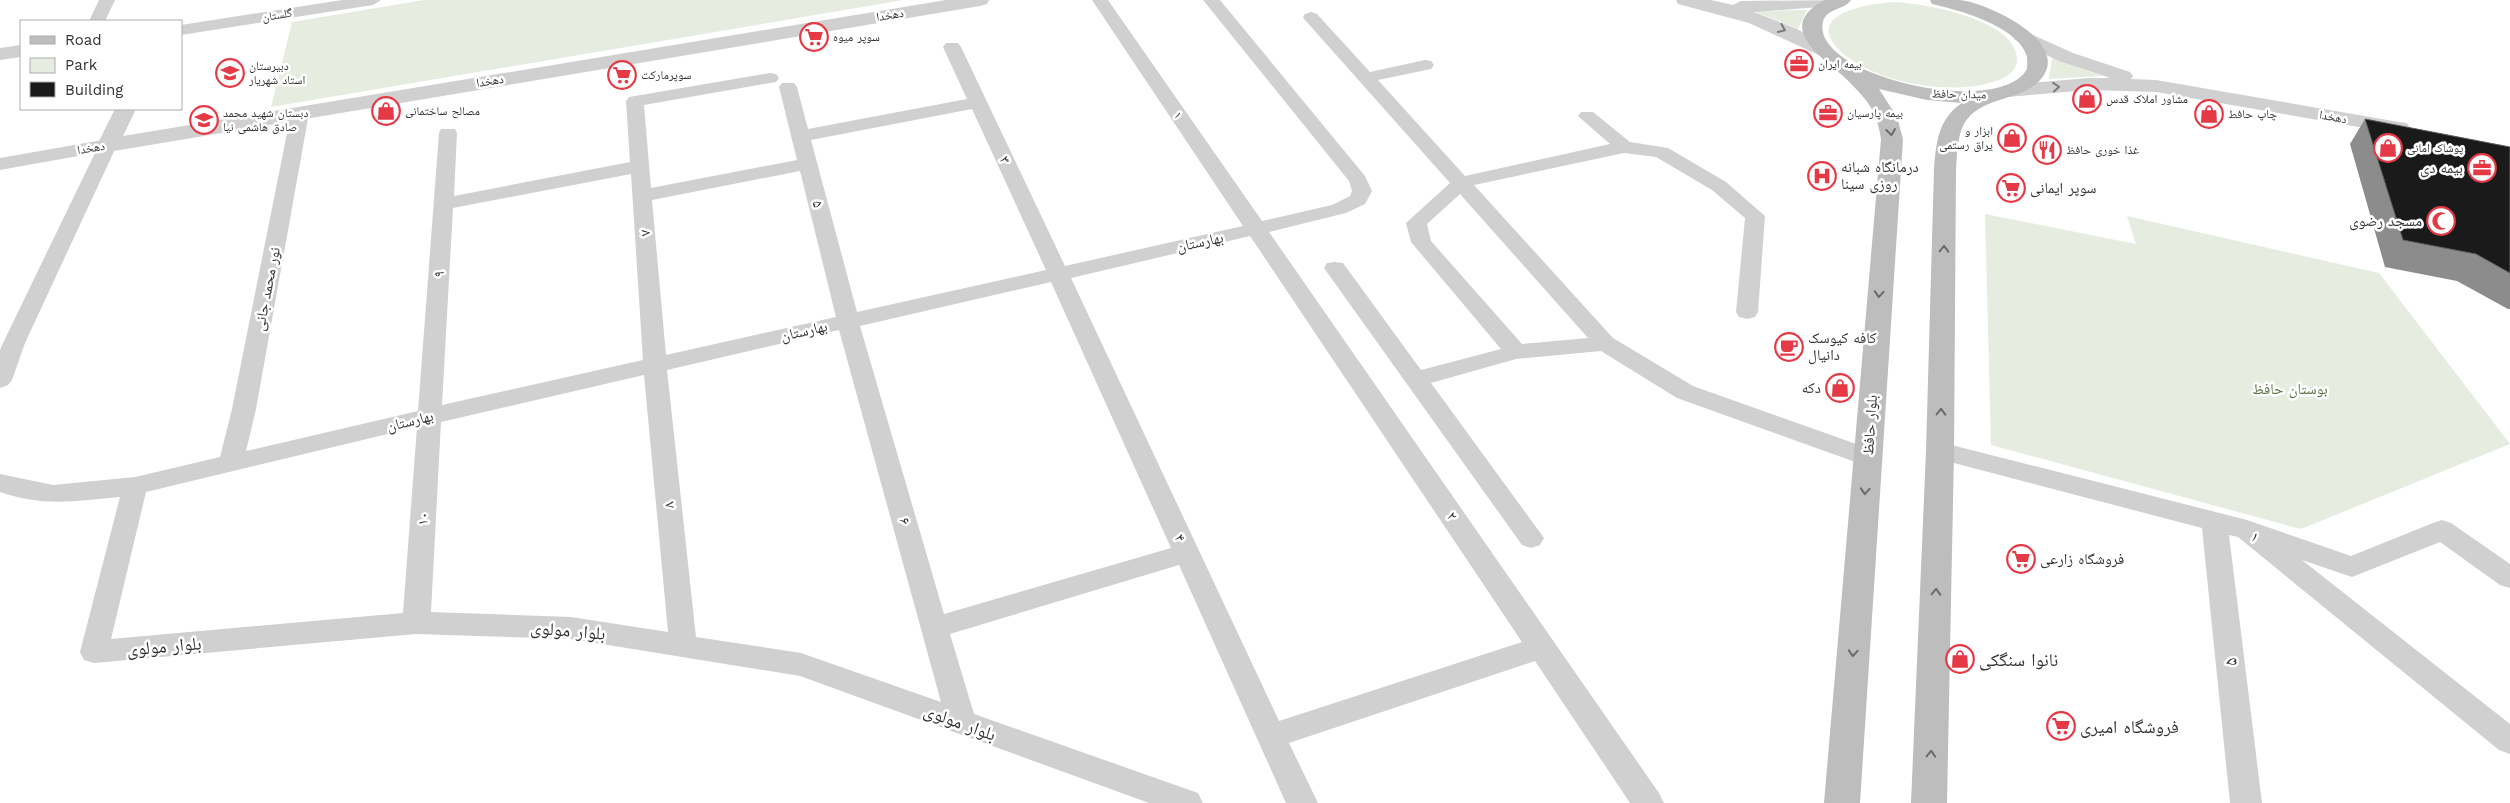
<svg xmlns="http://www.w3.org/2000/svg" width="2510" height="803" viewBox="0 0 2510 803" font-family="'Work Sans','Noto Naskh Arabic',sans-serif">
	<rect width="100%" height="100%" fill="#fff"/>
	<!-- green -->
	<path fill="#e6ecdf" d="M424 0H904L271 107 292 22Z
		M1896 2C1925 4 2015 19 2017 58 2018 70 2006 78 1996 81 1953 96 1882 84 1846 56 1796 16 1866 3 1896 2Z
		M1807 10 1798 29 1753 11Z
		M2052 58 2102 76 2049 79Z
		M1985 214 2136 244 2127 216 2379 273 2510 444 2301 529 1991 445Z"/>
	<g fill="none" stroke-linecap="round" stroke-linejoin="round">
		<!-- minor -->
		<path fill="#d0d0d0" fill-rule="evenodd" d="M99 0H115L105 21H89Z
			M342 0H381L373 5 181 35V25Z
			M1092 0H1108L1262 221 1332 205 1350 196 1352 191 1349 181 1203 0H1220L1365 176 1372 191 1365 204 1346 213 1269 232 1659 793 1664 803H1630L1535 661 1289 743 1318 803H1286L1179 565 950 634 974 714 1198 793 1203 803H1149L800 676 571 639 416 634 94 663 84 660 80 652 120 497C76 501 43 507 0 492V474L53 485 135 477 220 457 232 409 291 113 294 109H306L309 113 256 409 246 451 418 411 439 133 441 129H455L457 133 454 196 630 162 626 101 629 97 770 73 776 74 779 78 776 82 770 83 644 105 651 188 797 160 779 87 782 83H794L797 87 808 129 967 99 943 47 946 43H958L961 47 1065 266 1243 226ZM972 109 1046 270 857 312 811 140ZM800 171 836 317 666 355 652 200ZM631 174 643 360 442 405 453 208ZM1250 236 1522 642 1279 721 1071 278ZM1051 282 1171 548 944 614 860 326ZM839 330 941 702 801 653 696 637 667 370ZM644 375 668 632 571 617 431 612 441 422ZM417 427 403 613 111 639 146 492Z
			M1311 12 1317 14 1370 72 1425 60 1431 61 1434 65 1431 69 1378 80 1465 176 1610 144 1578 116 1581 112H1593L1630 142 1668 148 1726 182 1765 216 1758 312 1755 317 1747 319 1739 317 1736 312 1745 218 1712 190 1656 157 1624 153 1474 185 1613 338 1693 386 1876 451 1879 457 1876 463 1867 466 1858 463 1677 398 1601 351 1516 359 1431 383 1544 538 1540 545 1531 548 1522 545 1324 268 1327 263 1335 262 1343 263 1421 370 1501 349 1411 242 1406 223 1450 183 1305 20 1303 17 1305 14ZM1460 194 1588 338 1522 344 1431 241 1427 224Z
			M108 139 115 141 117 145 25 343 12 380 8 385 0 388V350L3 343 95 153 0 170V158Z
			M1940 442 2247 520 2351 556 2433 523 2442 520 2451 523 2510 564V588L2500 585 2440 542 2352 577 2302 560 2510 724V754L2499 750 2238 537 2229 535 2262 803H2230L2202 528 1931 457 1928 451 1931 445Z"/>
		<!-- tertiary -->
		<path fill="#d0d0d0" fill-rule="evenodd" d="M946 0H989L987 4 980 6 108 152 100 150 97 145 115 109H136L123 136Z
			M1676 0H1711L1733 5 1741 1 1843 0 1841 4 1834 6 1754 12 1797 29 1830 47 1833 51 1830 55 1823 57 1749 23 1678 4Z
			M2022 30 2073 53 2130 72 2133 76 2131 79 2156 80 2399 122 2407 123 2410 128 2407 133 2399 134 2156 92 2089 90 2007 97 2000 95 1997 91 2000 87 2007 85 2089 78H2110L2059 61 2015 40 2012 36 2015 32Z
			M21 45V57L0 60V48Z"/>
		<!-- secondary -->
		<path fill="#bdbdbd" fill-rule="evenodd" d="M1825 0H1851C1845 10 1826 8 1823 22 1810 76 2000 119 2027 69 2027 64 2028 58 2026 54 2016 26 1959 10 1932 4L1930 0C1940 0 1950 0 1960 0 1987 3 2066 39 2044 75 2026 103 1981 94 1964 124 1957 137 1957 155 1956 169L1954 451 1947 803H1911L1926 451 1934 169C1936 143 1938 119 1962 103L1927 100 1879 89 1897 117 1903 139 1860 803H1824L1881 139C1879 126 1876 114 1868 103 1859 91 1847 79 1836 70 1811 50 1780 23 1825 0Z"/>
	</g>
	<!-- wall -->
	<path fill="#8c8c8c" d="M2365 119 2510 147V309H2508L2457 281 2385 267 2350 144Z"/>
	<!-- building -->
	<path fill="#1a1a1a" stroke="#5f5f5f" d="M2365 119 2510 147V273L2476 254 2403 240Z"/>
	<!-- one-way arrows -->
	<defs><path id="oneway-chevron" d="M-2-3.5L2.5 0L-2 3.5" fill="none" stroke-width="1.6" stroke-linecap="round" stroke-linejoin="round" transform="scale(1.25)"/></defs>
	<g stroke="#7a7a7a">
		<use href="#oneway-chevron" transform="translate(1782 29) rotate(24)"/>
		<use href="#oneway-chevron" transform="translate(2056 87) rotate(-5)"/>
	</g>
	<g stroke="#6a6a6a">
		<use href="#oneway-chevron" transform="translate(1891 132) rotate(83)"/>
		<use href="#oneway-chevron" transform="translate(1944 249) rotate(-89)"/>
		<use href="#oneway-chevron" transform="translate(1879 294) rotate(94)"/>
		<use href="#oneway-chevron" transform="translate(1941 412) rotate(-89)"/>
		<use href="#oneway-chevron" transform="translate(1865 491) rotate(94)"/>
		<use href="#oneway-chevron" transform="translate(1936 592) rotate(-88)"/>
		<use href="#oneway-chevron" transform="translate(1853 653) rotate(94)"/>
		<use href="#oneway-chevron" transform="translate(1931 754) rotate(-88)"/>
	</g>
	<!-- icons -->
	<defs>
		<symbol id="supermarket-ring" viewBox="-11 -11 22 22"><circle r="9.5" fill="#fff" stroke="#e63946" stroke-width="1.5"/><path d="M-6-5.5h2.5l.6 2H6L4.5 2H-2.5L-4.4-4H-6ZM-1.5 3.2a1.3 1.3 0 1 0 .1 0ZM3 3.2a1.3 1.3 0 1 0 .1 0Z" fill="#e63946"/></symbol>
		<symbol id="office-ring" viewBox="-11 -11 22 22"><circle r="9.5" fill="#fff" stroke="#e63946" stroke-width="1.5"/><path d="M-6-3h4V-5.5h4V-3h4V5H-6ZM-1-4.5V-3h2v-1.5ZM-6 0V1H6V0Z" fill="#e63946"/></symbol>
		<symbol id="school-ring" viewBox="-11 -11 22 22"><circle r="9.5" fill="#fff" stroke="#e63946" stroke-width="1.5"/><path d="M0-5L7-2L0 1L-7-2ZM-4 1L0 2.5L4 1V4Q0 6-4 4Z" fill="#e63946"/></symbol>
		<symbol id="shop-ring" viewBox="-11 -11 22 22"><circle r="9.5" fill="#fff" stroke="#e63946" stroke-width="1.5"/><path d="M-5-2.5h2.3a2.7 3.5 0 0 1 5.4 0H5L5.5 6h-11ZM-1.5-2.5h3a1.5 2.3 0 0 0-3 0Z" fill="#e63946"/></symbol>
		<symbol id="restaurant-ring" viewBox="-11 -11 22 22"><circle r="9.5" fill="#fff" stroke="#e63946" stroke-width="1.5"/><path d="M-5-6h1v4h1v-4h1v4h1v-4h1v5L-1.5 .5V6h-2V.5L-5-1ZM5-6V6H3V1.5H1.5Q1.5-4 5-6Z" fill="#e63946"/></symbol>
		<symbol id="hospital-ring" viewBox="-11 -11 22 22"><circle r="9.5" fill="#fff" stroke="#e63946" stroke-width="1.5"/><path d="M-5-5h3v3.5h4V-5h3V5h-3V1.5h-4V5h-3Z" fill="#e63946"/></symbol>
		<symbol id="mosque-ring" viewBox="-11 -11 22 22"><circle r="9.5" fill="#fff" stroke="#e63946" stroke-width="1.5"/><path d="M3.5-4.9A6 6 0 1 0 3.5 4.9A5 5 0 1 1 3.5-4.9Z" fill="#e63946"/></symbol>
		<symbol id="cafe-ring" viewBox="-11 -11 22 22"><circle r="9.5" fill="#fff" stroke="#e63946" stroke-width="1.5"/><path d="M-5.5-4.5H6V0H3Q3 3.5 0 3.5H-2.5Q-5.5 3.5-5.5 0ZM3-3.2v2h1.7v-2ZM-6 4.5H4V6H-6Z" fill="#e63946"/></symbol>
	</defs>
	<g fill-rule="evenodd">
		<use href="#supermarket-ring" x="798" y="21" width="32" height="32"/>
		<use href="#office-ring" x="1783" y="48" width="32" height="32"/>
		<use href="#school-ring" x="214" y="57" width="32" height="32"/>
		<use href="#supermarket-ring" x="606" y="59" width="32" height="32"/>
		<use href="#shop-ring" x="2071" y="83" width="32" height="32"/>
		<use href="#shop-ring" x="370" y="95" width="32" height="32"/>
		<use href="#office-ring" x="1812" y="97" width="32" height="32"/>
		<use href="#shop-ring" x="2193" y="98" width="32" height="32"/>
		<use href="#school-ring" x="188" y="104" width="32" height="32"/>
		<use href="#shop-ring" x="1996" y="122" width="32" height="32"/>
		<use href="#shop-ring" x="2372" y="132" width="32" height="32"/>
		<use href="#restaurant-ring" x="2031" y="134" width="32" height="32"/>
		<use href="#office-ring" x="2466" y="152" width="32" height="32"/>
		<use href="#hospital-ring" x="1806" y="160" width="32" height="32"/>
		<use href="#supermarket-ring" x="1995" y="172" width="32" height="32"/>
		<use href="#mosque-ring" x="2425" y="205" width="32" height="32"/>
		<use href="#cafe-ring" x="1773" y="331" width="32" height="32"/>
		<use href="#shop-ring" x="1824" y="372" width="32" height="32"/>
		<use href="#supermarket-ring" x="2005" y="543" width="32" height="32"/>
		<use href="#shop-ring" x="1944" y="643" width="32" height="32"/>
		<use href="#supermarket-ring" x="2045" y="710" width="32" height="32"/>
	</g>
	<g text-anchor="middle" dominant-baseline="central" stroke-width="5" stroke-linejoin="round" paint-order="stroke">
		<!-- far-street labels -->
		<g font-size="12" fill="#333" stroke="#fff">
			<text transform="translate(277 15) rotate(-9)">گلستان</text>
			<text transform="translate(890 15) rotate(-9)">دهخدا</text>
			<text transform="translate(490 81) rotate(-9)">دهخدا</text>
			<text transform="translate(1959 94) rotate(1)">میدان حافظ</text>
			<text transform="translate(1178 115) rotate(56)">۱</text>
			<text transform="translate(2333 117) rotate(10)">دهخدا</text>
			<text transform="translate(91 148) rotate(-10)">دهخدا</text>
		</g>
		<!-- far-poi labels -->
		<g font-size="12" fill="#333" stroke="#fff" text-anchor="start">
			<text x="833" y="37">سوپر میوه</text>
			<text x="1818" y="64">بیمه ایران</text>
			<text x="249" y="66">دبیرستان<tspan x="249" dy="14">استاد شهریار</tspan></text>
			<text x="641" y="75">سوپرمارکت</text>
			<text x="2106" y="99">مشاور املاک قدس</text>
			<text x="405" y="111">مصالح ساختمانی</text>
			<text x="223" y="113">دبستان شهید محمد<tspan x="223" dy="14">صادق هاشمی نیا</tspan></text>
			<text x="1847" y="113">بیمه پارسیان</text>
			<text x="2228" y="114">چاپ حافط</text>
			<text x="1993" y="131" text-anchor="end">ابزار و<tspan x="1993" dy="14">یراق رستمی</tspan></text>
			<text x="2407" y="148">پوشاک امانی</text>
			<text x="2066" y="150">غذا خوری حافظ</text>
		</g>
		<!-- street labels -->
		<g font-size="15" fill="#333" stroke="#fff">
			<text transform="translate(1005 160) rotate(65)">۳</text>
			<text transform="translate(818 204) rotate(75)">۵</text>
			<text transform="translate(645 233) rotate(-94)">۷</text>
			<text transform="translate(1200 242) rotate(-12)">بهارستان</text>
			<text transform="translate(439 274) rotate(-86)">۹</text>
			<text transform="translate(267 289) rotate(-79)">نور محمد جانی</text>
			<text transform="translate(804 331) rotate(-13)">بهارستان</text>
			<text transform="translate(410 421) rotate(-14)">بهارستان</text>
			<text transform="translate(1870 425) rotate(-86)">بلوار حافظ</text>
			<text transform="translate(669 505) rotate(-96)">۸</text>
			<text transform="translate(1452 516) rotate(56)">۲</text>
			<text transform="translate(423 519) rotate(-86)">۱۰</text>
			<text transform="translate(905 521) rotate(74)">۶</text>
			<text transform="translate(2255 537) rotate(38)">۱</text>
			<text transform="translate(1180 538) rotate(65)">۴</text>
		</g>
		<!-- poi labels -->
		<g font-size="15" fill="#333" stroke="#fff" text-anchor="start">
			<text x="1841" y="167">درمانگاه شبانه<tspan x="1841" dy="17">روزی سینا</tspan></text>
			<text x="2463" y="168" text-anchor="end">بیمه دی</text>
			<text x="2030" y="188">سوپر ایمانی</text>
			<text x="2422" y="221" text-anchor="end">مسجد رضوی</text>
			<text x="1808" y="338">کافه کیوسک<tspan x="1808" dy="17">دانیال</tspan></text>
			<text x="1821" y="388" text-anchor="end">دکه</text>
			<text x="2040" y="559">فروشگاه زارعی</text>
		</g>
		<!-- park labels -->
		<g font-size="15" fill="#56703f" stroke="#fff">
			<text x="2290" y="389">بوستان حافظ</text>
		</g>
		<!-- near-street labels -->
		<g font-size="18" fill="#333" stroke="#fff">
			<text transform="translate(568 630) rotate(5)">بلوار مولوی</text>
			<text transform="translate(164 646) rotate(-5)">بلوار مولوی</text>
			<text transform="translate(2230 662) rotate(-97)">۵</text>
			<text transform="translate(960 722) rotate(20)">بلوار مولوی</text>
		</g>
		<!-- near-poi labels -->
		<g font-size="18" fill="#333" stroke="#fff" text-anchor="start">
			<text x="1979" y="659">نانوا سنگکی</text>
			<text x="2080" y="726">فروشگاه امیری</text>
		</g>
	</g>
	<!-- legend -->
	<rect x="20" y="20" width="162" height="90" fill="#ffffff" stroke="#adadad"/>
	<rect x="30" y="36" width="25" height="8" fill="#bdbdbd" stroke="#adadad"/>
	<text x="65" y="45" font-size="15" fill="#333333">Road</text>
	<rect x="30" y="58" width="25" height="15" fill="#e6ecdf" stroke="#adadad"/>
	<text x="65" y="70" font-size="15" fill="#333333">Park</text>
	<rect x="30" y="82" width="25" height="15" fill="#1a1a1a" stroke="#adadad"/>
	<text x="65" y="95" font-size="15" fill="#333333">Building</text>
</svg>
